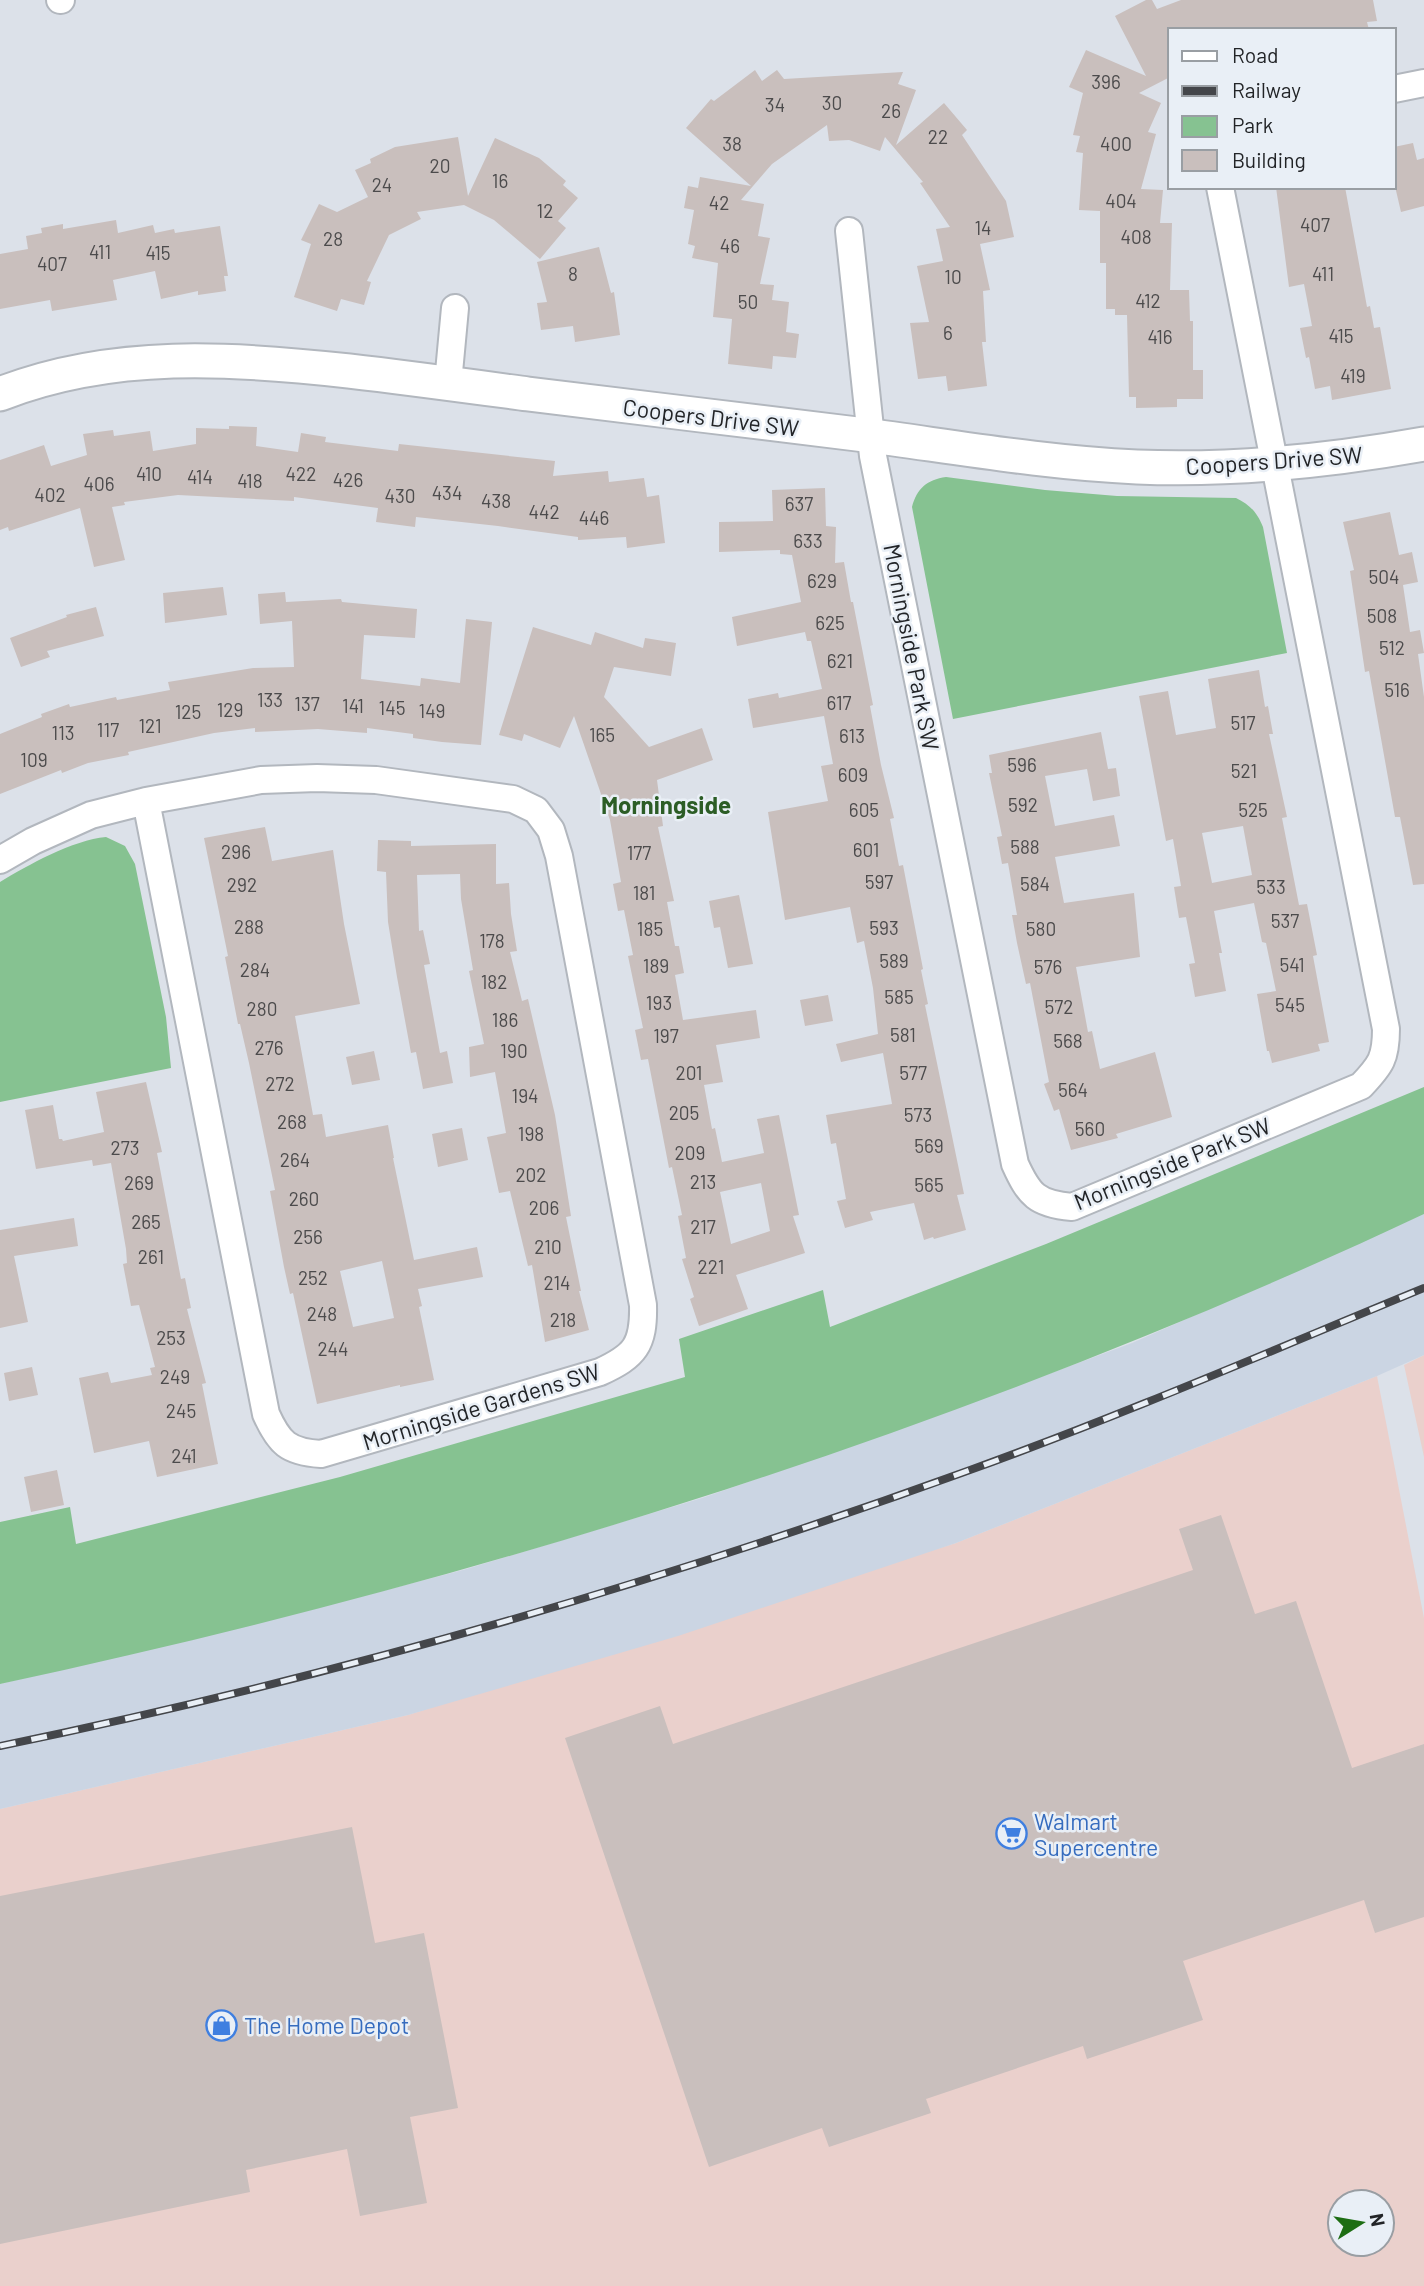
<svg xmlns="http://www.w3.org/2000/svg" width="1424" height="2286" viewBox="0 0 1424 2286" font-family="Barlow,sans-serif">
	<rect width="100%" height="100%" fill="#dce1e9"/>
	<!-- commercial -->
	<path fill="#ead0cc" fill-rule="evenodd" d="M1424 1355V1457L1404 1365Z
		M1377 1376 1424 1618V2286H0V1809L408 1715 956 1543ZM1340 2202H1382V2244H1340Z"/>
	<!-- built -->
	<path fill="#cbd5e3" d="M1424 1214V1355L1377 1376 956 1543 678 1636 408 1715 0 1809V1684L267 1621 463 1570 702 1498 903 1428 1132 1343Z"/>
	<!-- green -->
	<path fill="#86c291" d="M946 477 1045 490 1117 496 1236 498C1250 505 1257 512 1263 527L1287 653 953 719 912 507C917 488 927 480 946 477Z
		M106 837 125 846 135 864 166 1017 171 1068 0 1102V882C28 865 73 840 106 837Z
		M1424 1087V1214C971 1427 489 1579 0 1684V1522L70 1507 76 1544 340 1477 685 1377 679 1339 823 1290 830 1327 1046 1244Z"/>
	<!-- building -->
	<path fill="#c9bfbd" fill-rule="evenodd" d="M1146 0H1152L1157 9 1181 0H1373L1377 21 1367 22 1369 30H1170V77L1139 93 1161 103 1148 132 1156 134 1141 189 1163 190 1160 223H1172L1170 290H1189L1190 321H1193V370H1203V399H1177V407L1136 408V397H1129L1127 315H1115V309H1106V263H1100V211L1079 210 1083 153 1076 152 1080 136 1073 135 1083 93 1069 87 1086 50 1146 76 1115 16Z
		M755 70 762 81 777 70 784 79 903 72 898 84 916 90 896 145 944 103 967 130 962 135 1006 201 1014 237 980 244 990 290 983 291 986 342H982L987 386 948 391 946 376 918 379 910 323 929 322 917 266 943 261 936 229 950 227 920 183 923 182 885 137 880 151 849 140 829 141 827 125 772 164 741 200 764 204 758 236 770 238 760 284 774 285 772 300 789 302 786 332 799 334 796 358 773 356 772 369 728 364 732 319 713 317 718 263 692 258 695 246 688 244 694 210 684 208 688 186 698 188 700 177 751 186 686 128 711 99 714 101Z
		M458 137 468 196 495 138 539 158 566 181 563 185 578 198 558 221 566 228 540 259 494 220 464 205 417 212 421 219 389 235 367 281 371 282 364 305 341 299 337 311 294 297 311 244 301 240 319 204 337 212 368 197 355 170 371 163 370 159 395 147Z
		M1413 143 1417 160 1424 158V206L1401 212 1394 182V147Z
		M1276 187H1345L1367 307 1370 306 1374 328 1380 327 1391 389 1332 400 1330 386 1315 389 1309 357 1306 358 1300 328 1312 326 1304 284 1289 287Z
		M116 220 118 233 153 225 155 233 174 229 175 233 220 226 228 276H224L226 291 198 295V291L161 299 155 271 113 280 117 300 52 311 50 300 0 309V254L28 249 26 236 42 233 41 228 63 224V229Z
		M599 247 611 293 614 292 620 335 575 342 573 326 541 330 537 303 547 302 537 262Z
		M229 426 257 427 256 446 298 452 301 433 326 437 325 442 398 451 399 444 555 461 553 476 608 471 609 482 644 478 647 497 659 495 665 543 627 548 626 537 578 540V537L498 526 416 517 415 527 376 522 378 508 294 497V501L178 495 124 502 125 505 112 507 125 560 94 567 80 508 9 531 8 527 0 530V460L44 445 51 466 87 455 83 434 113 430 114 436 150 431 153 451 196 444V428L229 429Z
		M825 488 826 526 836 527 835 563 844 562 851 602H853L873 705 870 706 881 765 894 818 890 819 899 866 903 865 923 969 921 970 928 1004 925 1005 964 1194 957 1195 966 1230 934 1239 933 1237 924 1240 914 1203 870 1212 873 1220 845 1228 837 1201 846 1199 836 1143 831 1144 826 1115 892 1104 883 1053 841 1062 836 1044 878 1034 873 988 864 941 857 943 850 907 785 920 768 812 828 801 821 766 833 764 824 716 753 728 748 699 778 693 779 698 822 689 811 641H807L805 632 737 646 732 617 801 602 792 555 780 554V550L719 552V522L773 521 772 490Z
		M1390 512 1399 555 1412 552 1418 582 1403 585 1410 632 1420 630 1424 653 1418 654 1424 697V884L1413 885 1400 817H1395L1369 671 1365 672 1350 571 1354 570 1343 522Z
		M223 587 227 615 165 623 163 593Z
		M285 592 286 602 341 599 342 602 417 609 415 638 364 635 361 679 420 686 421 678 460 683 466 619 492 622 481 745 442 742 413 738V734L367 728V733L318 729 255 732V728L214 733 128 752 129 755 88 763 62 773 61 770 0 794V734L42 717 41 714 69 704 70 707 116 697 117 700 170 690 168 682 253 668 294 667 292 621 260 624 258 594Z
		M96 607 104 636 47 651 50 657 21 667 10 638 67 617 66 615Z
		M533 627 591 645 595 632 643 648 645 638 676 643 671 676 614 667 604 697 649 747 702 728 713 760 657 780 663 826 658 827 674 901 667 902 675 946H679L684 973 675 975 683 1020 756 1010 760 1038 716 1045 723 1082 704 1085 712 1129 715 1128 722 1162 764 1153 757 1119 779 1115 799 1215 793 1216 805 1253 736 1275 748 1309 699 1326 690 1299 694 1297 682 1259 686 1258 678 1216 682 1215 672 1167 669 1168 648 1059 641 1060 635 1030 643 1028 628 956 633 955 624 910 618 911 613 884 621 882 610 820 574 716 560 748 524 734 522 741 499 735ZM761 1183 770 1231 731 1244 720 1192Z
		M1259 670 1265 707 1268 706 1273 734H1269L1287 817 1282 818 1299 905 1307 904 1317 955 1313 956 1329 1042 1318 1044 1320 1051 1272 1063 1269 1051H1267L1257 994 1276 991 1266 943 1262 942 1254 903 1214 911 1222 953H1219L1226 991 1195 997 1189 964 1195 963 1186 917 1179 918 1174 887 1181 886 1173 839 1166 841 1139 696 1168 691 1176 735 1216 728 1208 679ZM1243 826 1252 875 1212 883 1202 833Z
		M1101 732 1108 769 1116 768 1120 796 1093 801 1087 769 1045 776 1055 826 1114 815 1120 846 1055 857 1064 903 1134 893 1140 957 1076 967 1088 1032 1092 1031 1100 1069 1155 1052 1172 1117 1116 1134 1118 1138 1071 1150 1059 1109 1054 1111 1044 1084 1049 1082 1030 983 1026 984 1017 943 1012 915H1017L1008 863 1002 864 997 837 1002 836 989 773H992L989 755Z
		M265 827 272 861 333 850 344 924 360 1004 295 1016 313 1115 322 1114 326 1137 388 1125 394 1158H393L414 1260 477 1247 483 1277 418 1289 422 1306 419 1307 434 1380 400 1387V1385L317 1404 293 1293 290 1294 284 1267 270 1191 275 1190 249 1063 240 1024H238L225 957 228 956 204 838ZM382 1261 394 1318 353 1327 340 1271Z
		M378 840 411 841V846L496 844V884L509 883 511 914 517 951 510 952 522 1001 528 999 555 1115 571 1216 566 1217 581 1291H579L589 1330 545 1342 532 1265 528 1266 510 1191 499 1193 487 1137 506 1133 495 1072 470 1077 469 1047 484 1044 469 971 473 970 461 899 460 874 417 875 419 931 423 930 430 964 424 965 440 1053 447 1051 453 1083 423 1089 416 1052 411 1053 397 977 388 922 386 872 377 871Z
		M739 895 753 964 728 968 720 927 714 928 709 901Z
		M828 995 833 1021 805 1026 800 1000Z
		M374 1051 380 1080 352 1085 346 1057Z
		M146 1082 162 1152 157 1153 181 1279 185 1278 191 1308 187 1309 206 1383 202 1384 218 1464 157 1477 149 1441 94 1453 79 1378 108 1372 111 1383 152 1375 150 1368 155 1367 139 1305 131 1306 123 1264 127 1263 126 1249 111 1163 93 1166 92 1160 36 1169 25 1110 53 1105 59 1139H62L63 1141 104 1132 96 1092Z
		M462 1128 468 1160 438 1167 432 1134Z
		M74 1218 78 1246 14 1256 28 1322 0 1328V1230Z
		M32 1367 38 1395 9 1401 4 1373Z
		M57 1470 64 1505 31 1512 24 1477Z
		M1221 1515 1255 1614 1296 1601 1352 1768 1424 1744V1917L1375 1933 1364 1900 1183 1961 1203 2020 1087 2059 1083 2046 926 2099 931 2113 829 2147 822 2128 709 2167 565 1738 660 1706 673 1744 1193 1570 1179 1529Z
		M352 1827 375 1943 424 1933 458 2108 410 2117 427 2203 360 2216 347 2149 246 2170 250 2192 0 2244V1896Z"/>
	<g fill="none" stroke-linecap="round" stroke-linejoin="round">
		<defs>
			<path id="minor" d="M60 0H61
				M1394 89 1424 83
				M849 231 873 456 1015 1164C1029 1195 1037 1204 1072 1207L1361 1086C1381 1065 1386 1058 1386 1029L1220 187
				M448 383 455 308
				M317 778 376 780 513 799 536 810 551 830 559 856 643 1305C644 1345 635 1356 600 1372L321 1454C288 1452 279 1443 266 1414L146 801 261 780Z
				M0 860 33 841 91 815 146 801"/>
			<path id="tertiary" d="M0 394C112 350 233 358 349 371 409 378 468 386 528 394 640 408 753 421 865 435 955 447 1046 463 1137 467 1234 471 1329 461 1424 444"/>
		</defs>
		<!-- minor casing -->
		<use href="#minor" stroke="#b2b7be" stroke-width="30"/>
		<!-- tertiary casing -->
		<use href="#tertiary" stroke="#b2b7be" stroke-width="37"/>
		<!-- minor -->
		<use href="#minor" stroke="#fff" stroke-width="26"/>
		<!-- tertiary -->
		<use href="#tertiary" stroke="#fff" stroke-width="33"/>
		<defs>
			<path id="rail" d="M0 1746C327 1679 656 1584 970 1470 1123 1415 1273 1350 1424 1288"/>
		</defs>
		<!-- rail casing -->
		<use href="#rail" stroke="#44464a" stroke-width="8"/>
		<!-- rail -->
		<use href="#rail" stroke="#e9eff6" stroke-width="5" stroke-dasharray="16" stroke-linecap="butt"/>
	</g>
	<!-- icons -->
	<defs>
		<symbol id="supermarket-ring" viewBox="-11 -11 22 22"><circle r="9.5" fill="#e9eff6" stroke="#3f7fe0" stroke-width="1.5"/><path d="M-6-5.5h2.5l.6 2H6L4.5 2H-2.5L-4.4-4H-6ZM-1.5 3.2a1.3 1.3 0 1 0 .1 0ZM3 3.2a1.3 1.3 0 1 0 .1 0Z" fill="#3f7fe0"/></symbol>
		<symbol id="shop-ring" viewBox="-11 -11 22 22"><circle r="9.5" fill="#e9eff6" stroke="#3f7fe0" stroke-width="1.5"/><path d="M-5-2.5h2.3a2.7 3.5 0 0 1 5.4 0H5L5.5 6h-11ZM-1.5-2.5h3a1.5 2.3 0 0 0-3 0Z" fill="#3f7fe0"/></symbol>
	</defs>
	<g fill-rule="evenodd">
		<use href="#supermarket-ring" x="994" y="1816" width="35" height="35"/>
		<use href="#shop-ring" x="204" y="2008" width="35" height="35"/>
	</g>
	<g text-anchor="middle" dominant-baseline="central" stroke-width="5" stroke-linejoin="round" paint-order="stroke">
		<!-- number labels -->
		<g font-size="19" fill="#4c4b4c">
			<text x="1106" y="81">396</text>
			<text x="832" y="102">30</text>
			<text x="775" y="104">34</text>
			<text x="891" y="110">26</text>
			<text x="938" y="136">22</text>
			<text x="732" y="143">38</text>
			<text x="1116" y="143">400</text>
			<text x="440" y="165">20</text>
			<text x="500" y="180">16</text>
			<text x="382" y="184">24</text>
			<text x="1121" y="200">404</text>
			<text x="719" y="202">42</text>
			<text x="545" y="210">12</text>
			<text x="1315" y="224">407</text>
			<text x="983" y="227">14</text>
			<text x="1136" y="236">408</text>
			<text x="333" y="238">28</text>
			<text x="730" y="245">46</text>
			<text x="100" y="251">411</text>
			<text x="158" y="252">415</text>
			<text x="52" y="263">407</text>
			<text x="573" y="273">8</text>
			<text x="1323" y="273">411</text>
			<text x="953" y="276">10</text>
			<text x="1148" y="300">412</text>
			<text x="748" y="301">50</text>
			<text x="948" y="332">6</text>
			<text x="1341" y="335">415</text>
			<text x="1160" y="336">416</text>
			<text x="1353" y="375">419</text>
			<text x="149" y="473">410</text>
			<text x="301" y="473">422</text>
			<text x="200" y="476">414</text>
			<text x="348" y="479">426</text>
			<text x="250" y="480">418</text>
			<text x="99" y="483">406</text>
			<text x="447" y="492">434</text>
			<text x="50" y="494">402</text>
			<text x="400" y="495">430</text>
			<text x="496" y="500">438</text>
			<text x="799" y="503">637</text>
			<text x="544" y="511">442</text>
			<text x="594" y="517">446</text>
			<text x="808" y="540">633</text>
			<text x="1384" y="576">504</text>
			<text x="822" y="580">629</text>
			<text x="1382" y="615">508</text>
			<text x="830" y="622">625</text>
			<text x="1392" y="647">512</text>
			<text x="840" y="660">621</text>
			<text x="1397" y="689">516</text>
			<text x="270" y="699">133</text>
			<text x="839" y="702">617</text>
			<text x="307" y="703">137</text>
			<text x="353" y="705">141</text>
			<text x="392" y="707">145</text>
			<text x="230" y="709">129</text>
			<text x="432" y="710">149</text>
			<text x="188" y="711">125</text>
			<text x="1243" y="722">517</text>
			<text x="150" y="725">121</text>
			<text x="108" y="729">117</text>
			<text x="63" y="732">113</text>
			<text x="602" y="734">165</text>
			<text x="852" y="735">613</text>
			<text x="34" y="759">109</text>
			<text x="1022" y="764">596</text>
			<text x="1244" y="770">521</text>
			<text x="853" y="774">609</text>
			<text x="1023" y="804">592</text>
			<text x="864" y="809">605</text>
			<text x="1253" y="809">525</text>
			<text x="1025" y="846">588</text>
			<text x="866" y="849">601</text>
			<text x="236" y="851">296</text>
			<text x="639" y="852">177</text>
			<text x="879" y="881">597</text>
			<text x="1035" y="883">584</text>
			<text x="242" y="884">292</text>
			<text x="1271" y="886">533</text>
			<text x="644" y="892">181</text>
			<text x="1285" y="920">537</text>
			<text x="249" y="926">288</text>
			<text x="884" y="927">593</text>
			<text x="650" y="928">185</text>
			<text x="1041" y="928">580</text>
			<text x="492" y="940">178</text>
			<text x="894" y="960">589</text>
			<text x="1292" y="964">541</text>
			<text x="656" y="965">189</text>
			<text x="1048" y="966">576</text>
			<text x="255" y="969">284</text>
			<text x="494" y="981">182</text>
			<text x="899" y="996">585</text>
			<text x="659" y="1002">193</text>
			<text x="1290" y="1004">545</text>
			<text x="1059" y="1006">572</text>
			<text x="262" y="1008">280</text>
			<text x="505" y="1019">186</text>
			<text x="903" y="1034">581</text>
			<text x="666" y="1035">197</text>
			<text x="1068" y="1040">568</text>
			<text x="269" y="1047">276</text>
			<text x="514" y="1050">190</text>
			<text x="689" y="1072">201</text>
			<text x="913" y="1072">577</text>
			<text x="280" y="1083">272</text>
			<text x="1073" y="1089">564</text>
			<text x="525" y="1095">194</text>
			<text x="684" y="1112">205</text>
			<text x="918" y="1114">573</text>
			<text x="292" y="1121">268</text>
			<text x="1090" y="1128">560</text>
			<text x="531" y="1133">198</text>
			<text x="929" y="1145">569</text>
			<text x="125" y="1147">273</text>
			<text x="690" y="1152">209</text>
			<text x="295" y="1159">264</text>
			<text x="531" y="1174">202</text>
			<text x="703" y="1181">213</text>
			<text x="139" y="1182">269</text>
			<text x="929" y="1184">565</text>
			<text x="304" y="1198">260</text>
			<text x="544" y="1207">206</text>
			<text x="146" y="1221">265</text>
			<text x="703" y="1226">217</text>
			<text x="308" y="1236">256</text>
			<text x="548" y="1246">210</text>
			<text x="151" y="1256">261</text>
			<text x="711" y="1266">221</text>
			<text x="313" y="1277">252</text>
			<text x="557" y="1282">214</text>
			<text x="322" y="1313">248</text>
			<text x="563" y="1319">218</text>
			<text x="171" y="1337">253</text>
			<text x="333" y="1348">244</text>
			<text x="175" y="1376">249</text>
			<text x="181" y="1410">245</text>
			<text x="184" y="1455">241</text>
		</g>
		<!-- street labels -->
		<g font-size="23" fill="#222427" stroke="#e9eff6">
			<text transform="translate(711 417) rotate(7)">Coopers Drive SW</text>
			<text transform="translate(1274 460) rotate(-4)">Coopers Drive SW</text>
			<text transform="translate(912 647) rotate(79)">Morningside Park SW</text>
			<text transform="translate(1172 1163) rotate(-22)">Morningside Park SW</text>
			<text transform="translate(481 1406) rotate(-17)">Morningside Gardens SW</text>
		</g>
		<!-- shop labels -->
		<g font-size="23" fill="#366cbe" stroke="#e9eff6" text-anchor="start">
			<text x="1034" y="1821">Walmart<tspan x="1034" dy="26">Supercentre</tspan></text>
			<text x="244" y="2025">The Home Depot</text>
		</g>
		<!-- neighbourhood labels -->
		<g font-size="24" font-weight="bold" fill="#2c5d26" stroke="#e9eff6">
			<text x="666" y="804">Morningside</text>
		</g>
	</g>
	<!-- legend -->
	<rect x="1168" y="28" width="228" height="161" fill="#e9eff6" stroke="#999ea3" stroke-width="2"/>
	<rect x="1182" y="51" width="35" height="10" fill="#ffffff" stroke="#999ea3" stroke-width="2"/>
	<text x="1232" y="63" font-size="21" fill="#222427">Road</text>
	<rect x="1182" y="86" width="35" height="10" fill="#44464a" stroke="#999ea3" stroke-width="2"/>
	<text x="1232" y="98" font-size="21" fill="#222427">Railway</text>
	<rect x="1182" y="116" width="35" height="21" fill="#86c291" stroke="#999ea3" stroke-width="2"/>
	<text x="1232" y="133" font-size="21" fill="#222427">Park</text>
	<rect x="1182" y="150" width="35" height="21" fill="#c9bfbd" stroke="#999ea3" stroke-width="2"/>
	<text x="1232" y="168" font-size="21" fill="#222427">Building</text>
	<!-- north arrow -->
	<g transform="translate(1361 2223) rotate(79)"><circle r="33" fill="#e9eff6" stroke="#999ea3" stroke-width="2"/>
	<path d="M0-5L12 26L0 18L-12 26Z" fill="#1d6d13"/>
	<text y="-10" font-size="19" font-weight="bold" text-anchor="middle" fill="#222427">N</text>
	</g>
</svg>
